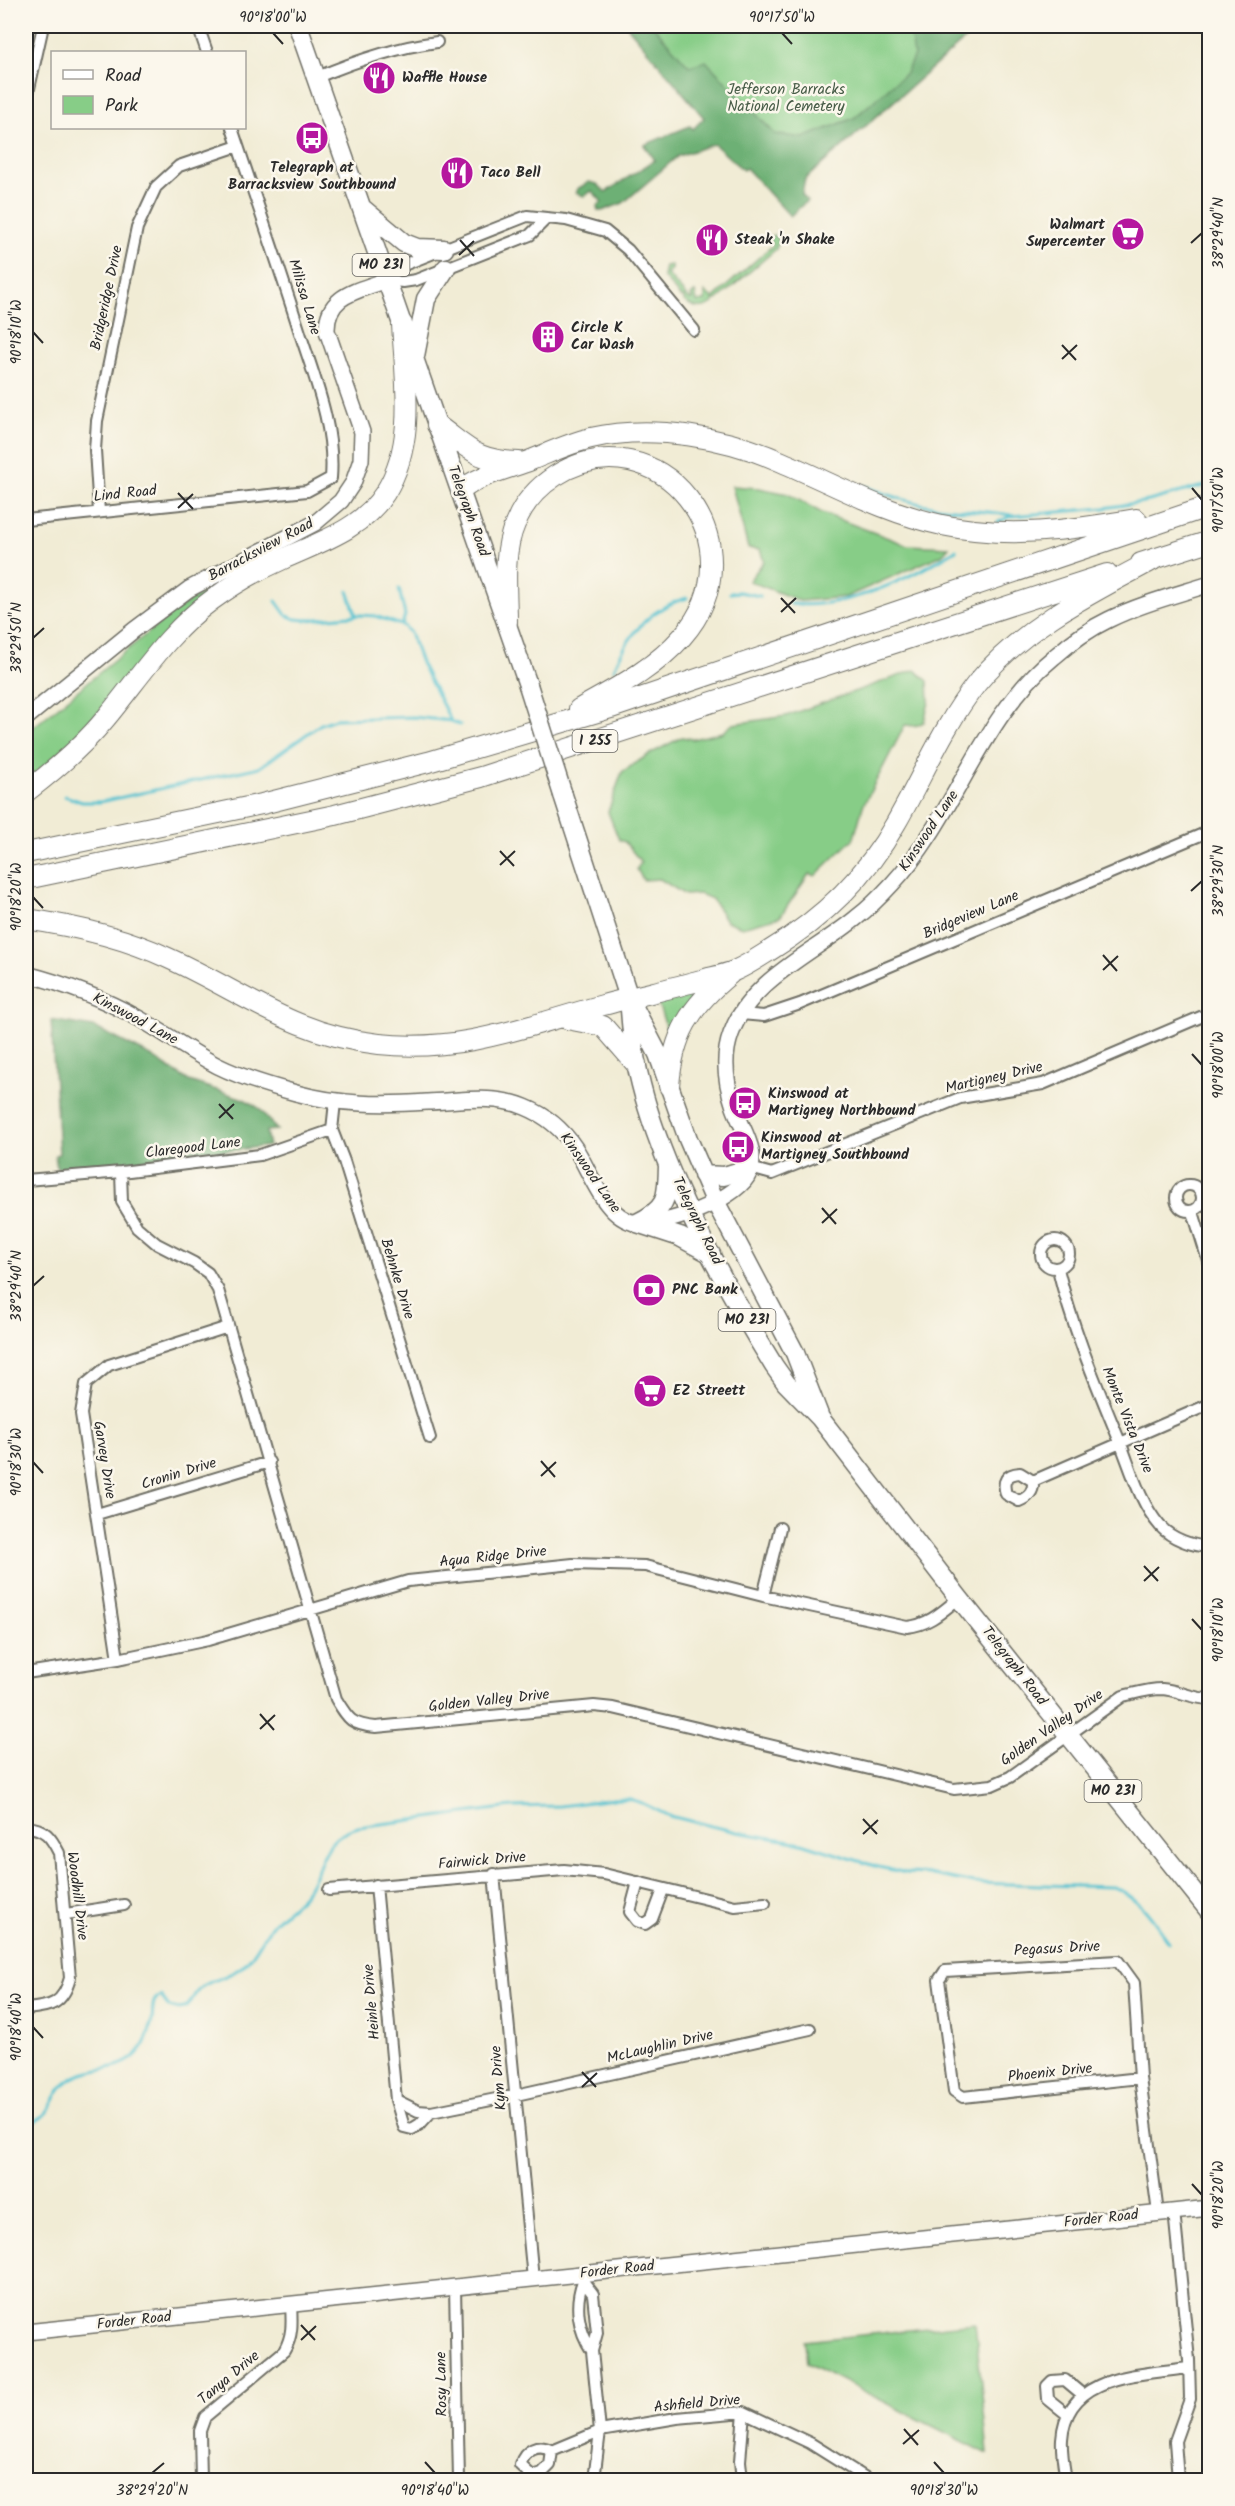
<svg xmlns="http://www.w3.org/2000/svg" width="1235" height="2506" viewBox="0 0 1235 2506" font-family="Kalam,sans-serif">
	<rect width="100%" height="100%" fill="#fbf7ec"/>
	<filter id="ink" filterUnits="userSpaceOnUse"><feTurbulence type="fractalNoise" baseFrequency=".0167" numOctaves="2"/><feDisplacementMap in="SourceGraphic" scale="12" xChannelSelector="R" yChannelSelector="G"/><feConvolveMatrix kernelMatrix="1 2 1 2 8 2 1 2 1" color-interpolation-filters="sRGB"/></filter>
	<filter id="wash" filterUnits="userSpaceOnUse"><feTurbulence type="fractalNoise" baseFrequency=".008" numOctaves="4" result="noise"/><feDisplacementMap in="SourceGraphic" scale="24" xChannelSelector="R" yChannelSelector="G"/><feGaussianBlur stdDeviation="1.35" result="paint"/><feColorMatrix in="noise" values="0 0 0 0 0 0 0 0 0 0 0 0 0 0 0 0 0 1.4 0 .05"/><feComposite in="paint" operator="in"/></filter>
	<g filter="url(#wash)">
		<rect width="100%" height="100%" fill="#f1ecd5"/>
		<!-- green -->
		<path fill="#87cd87" stroke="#597c59" stroke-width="1.5" d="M627 26H980L778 203Z
			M775 235 779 241 776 249 717 300H713L714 302C704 310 694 309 684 301V297L681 298 663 276 665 266 671 265 672 268 667 274 689 299H692L691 295 695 292 697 302 705 301V292L713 298 773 245 769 237Z
			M732 486 759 488 788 494 822 513 907 545 949 547 942 555 846 597 800 601 749 581 764 561 760 550 748 548Z
			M223 580 69 744 33 775 28 769 26 770V733L173 612Z
			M915 670 928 681 929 702 924 722 915 726 905 725 863 806 854 838 815 876 809 874 780 917 742 927 726 921 712 899 700 894 685 895 660 879 643 880 637 869 641 862 625 842 619 840 608 812 622 772 648 755 682 737 693 739 723 732 733 724 786 716Z
			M699 990 670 1038 657 1001Z
			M975 2323 988 2454 807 2363 805 2341Z"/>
		<!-- forest -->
		<path fill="#6db074" stroke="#4c6e50" stroke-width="1.5" d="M627 26H653L689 66 706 61 775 134 803 138 854 118 906 73 914 55 911 37 904 26H980L805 179 802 194 807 201 790 216 746 168 743 170 714 144 678 156 623 203 602 211H598L597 206 602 202 592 191 584 196 576 193 577 189 589 182 597 184 606 192 655 160 644 145 690 126 693 129 704 118Z
			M51 1020 94 1027 151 1056 189 1081 244 1099 259 1108 277 1130 266 1131 269 1146 63 1169 57 1168 55 1155 59 1154Z"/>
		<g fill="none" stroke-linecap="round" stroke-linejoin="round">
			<!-- stream -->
			<path stroke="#57c3d1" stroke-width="3" d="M864 486C891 496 917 505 945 508 967 511 989 511 1011 515
				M998 522 1011 516 1104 508 1149 501 1210 484
				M399 589 405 615 402 625
				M348 591 356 615
				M730 593 739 592 760 596
				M276 601 286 615 295 619 307 620 361 615 375 616 404 626 410 633 421 663 451 721 460 725
				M791 604C847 610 909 579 956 550
				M614 669C628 635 650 607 687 598
				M65 796 82 802H100L260 767 321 724 335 719 414 717 451 721
				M26 2125C59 2115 49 2091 73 2078 93 2067 120 2072 137 2054 145 2046 150 2031 152 2020 153 2014 152 2007 154 2002 155 1998 157 1998 161 1996L169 2007C194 2015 188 1996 203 1986 216 1978 233 1976 244 1965 257 1953 262 1937 273 1924 283 1912 297 1904 306 1892 325 1865 320 1837 358 1827L512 1807 560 1806 614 1799H630L642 1803 669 1816 737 1832 802 1843 878 1867 907 1873 928 1874 974 1883 1113 1887C1140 1897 1153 1920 1169 1942"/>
		</g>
	</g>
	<g filter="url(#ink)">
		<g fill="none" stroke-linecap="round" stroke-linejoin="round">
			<defs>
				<path id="street" d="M198 26 207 52
					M315 78C353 62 396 47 437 42
					M26 102 43 26
					M386 280 406 264 527 216 566 220 605 231 628 250 694 330
					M386 280 403 282 416 280 530 235 546 219
					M99 512 95 450 97 421 137 228 156 187 179 166 238 146
					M26 520 307 491 331 478C335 429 316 382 301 336 279 266 255 197 232 128
					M741 1014 764 1016 800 1004 1210 831
					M335 1102 332 1130 344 1161 430 1438
					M750 1168 772 1174 960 1098 1043 1084 1210 1013
					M121 1172 122 1202 137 1227 157 1244 194 1263 208 1273 218 1290 336 1699C348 1719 351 1725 376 1727L594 1706 613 1708 954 1789 992 1785 1010 1777 1123 1696C1136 1693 1149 1689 1162 1689 1178 1690 1193 1699 1210 1699
					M26 1180 121 1172 260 1155 332 1130
					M1176 1198a13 13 0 1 1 26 0a13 13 0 1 1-26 0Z
					M1193 1212 1210 1267
					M1041 1254a14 14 0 1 1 28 0a14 14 0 1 1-28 0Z
					M1058 1269C1073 1331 1098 1388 1122 1447 1132 1473 1141 1504 1160 1526 1172 1539 1192 1546 1210 1547
					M1020 1473 1033 1481C1034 1491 1029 1497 1019 1501L1006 1494C1002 1481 1006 1474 1020 1473Z
					M1033 1481 1210 1404
					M97 1514 269 1462
					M763 1596 780 1528
					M118 1659 81 1414 86 1384 109 1365 228 1327
					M26 1673 118 1659 208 1640 408 1581 573 1564 645 1566 763 1596 907 1627C929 1625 943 1611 959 1598
					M26 1827C45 1828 51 1837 59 1853L70 1978C63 2004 51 2007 26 2009
					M494 1874 533 2279
					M638 1882 630 1912 637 1921 645 1924 652 1919 663 1890
					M376 1885 396 2100 418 2111 431 2112 516 2095 810 2029
					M329 1890 564 1870 604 1874 735 1906 765 1903
					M66 1914 124 1905
					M1140 2078 963 2097 954 2091 939 1980 945 1971 1118 1961 1134 1983 1140 2078 1158 2213
					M396 2100 404 2127 412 2129 420 2124 431 2112
					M1174 2211 1189 2360 1190 2399 1175 2441 1178 2480
					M582 2274 583 2281 593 2294 597 2333 592 2351 600 2431 594 2480
					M583 2281C574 2305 578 2330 592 2351
					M455 2287 459 2480
					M1068 2415 1048 2399 1047 2386 1052 2381 1065 2380 1083 2395
					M552 2451 550 2465 542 2473 532 2476 520 2465C525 2450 538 2443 552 2451L600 2431 677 2418 744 2412 810 2443 869 2480
					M201 2480 200 2431 205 2417 284 2351C293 2336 292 2322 291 2305
					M742 2480 740 2461 744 2412
					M1066 2480C1064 2467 1061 2452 1062 2439 1066 2374 1139 2375 1188 2368"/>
				<path id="secondary" d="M26 718 134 630 189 589 315 523 341 501 353 483 361 460 362 432 327 331C326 294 359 291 386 280
					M26 974C65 984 104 999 140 1019 166 1034 191 1052 218 1066 242 1078 270 1086 296 1093 339 1105 383 1105 427 1102 459 1101 494 1094 525 1107 545 1115 563 1130 575 1148 591 1172 604 1218 636 1223 663 1228 732 1201 747 1177 761 1153 742 1130 734 1107 726 1084 722 1058 731 1034 750 979 814 953 856 918 869 908 881 896 892 884 956 816 980 717 1054 657 1070 643 1089 629 1108 620 1140 604 1176 595 1210 584
					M26 2332 1210 2208"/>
				<path id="primary" d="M298 26 528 685
					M362 208 404 243 417 248 444 249
					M415 356 426 299 446 268
					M563 795 629 998 658 1054 688 1139 715 1201 795 1353 819 1415
					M629 998C631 1020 632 1041 636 1062 655 1161 721 1280 774 1366L786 1383 820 1418 959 1598 1210 1912
					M703 1175 724 1176 750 1168
					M637 1223 680 1237 711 1254
					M637 1223C668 1208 667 1198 668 1166"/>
				<path id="highway" d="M437 425C470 449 476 461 519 462
					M461 491C475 476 512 468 531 460 551 452 570 443 591 438 652 424 726 437 782 462 836 485 885 513 942 525 1008 539 1071 530 1136 519
					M1141 563 1210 541
					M507 622C507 590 502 554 515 524 523 504 538 487 555 476 657 412 764 544 682 637 654 669 616 688 579 709
					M26 792C55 770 83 746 106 718 140 677 169 631 212 600 235 583 258 570 283 559 320 542 362 529 385 493 417 442 405 381 402 324
					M26 853 262 804 428 762 611 708 1210 506
					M26 879 335 815 481 777 1107 574
					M26 919C74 926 124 937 168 958 243 992 293 1035 379 1044 461 1053 527 1026 603 1005 636 996 669 989 701 980 712 977 724 975 734 971 746 966 758 958 769 951 822 919 866 877 896 823 923 776 943 726 977 683 1024 626 1089 594 1153 560
					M567 1019 603 1026 636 1064
					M669 1086C673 1034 690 1007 730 974"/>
			</defs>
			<!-- street casing -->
			<use href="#street" stroke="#706f66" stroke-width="14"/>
			<!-- secondary casing -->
			<use href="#secondary" stroke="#706f66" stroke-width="18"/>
			<!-- primary casing -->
			<use href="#primary" stroke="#706f66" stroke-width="21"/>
			<!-- highway casing -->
			<use href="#highway" stroke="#706f66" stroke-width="22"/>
			<!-- street -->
			<use href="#street" stroke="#fff" stroke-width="10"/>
			<!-- secondary -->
			<use href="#secondary" stroke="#fff" stroke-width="15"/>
			<!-- primary -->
			<use href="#primary" stroke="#fff" stroke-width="18"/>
			<!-- highway -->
			<use href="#highway" stroke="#fff" stroke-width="20"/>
			<defs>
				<path id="primary-bridge" d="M528 685 563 795"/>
			</defs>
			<!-- primary-bridge casing -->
			<use href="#primary-bridge" stroke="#706f66" stroke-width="21" stroke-linecap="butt"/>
			<!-- primary-bridge -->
			<use href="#primary-bridge" stroke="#fff" stroke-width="18"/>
		</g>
	</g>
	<!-- ticks -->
	<path fill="none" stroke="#2b2b2b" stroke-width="2" d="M273 33 283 44M782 33 792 44M460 240 474 256M1191 243 1202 233M459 255 474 241M33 332 43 343M1062 345 1076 360M1062 359 1077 345M1192 488 1202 500M178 493 193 509M178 508 193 494M781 598 795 613M781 612 796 598M33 638 44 628M500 851 514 866M500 865 515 851M1191 891 1202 881M33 897 43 908M1103 955 1117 971M1103 970 1118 956M1192 1054 1202 1065M219 1104 233 1119M219 1118 234 1104M822 1208 836 1224M822 1223 837 1209M33 1286 44 1276M541 1461 555 1477M33 1462 43 1473M541 1476 556 1462M1144 1566 1158 1581M1144 1581 1159 1567M1192 1619 1202 1630M260 1714 274 1730M260 1729 275 1715M863 1819 877 1834M863 1834 878 1820M33 2027 43 2038M582 2072 596 2087M582 2087 597 2073M1192 2184 1202 2195M301 2325 315 2340M301 2340 316 2326M904 2429 918 2445M903 2444 919 2430M425 2462 435 2473M934 2462 944 2473M152 2473 164 2463"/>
	<!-- icons -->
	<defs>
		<symbol id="restaurant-disc" viewBox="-11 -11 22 22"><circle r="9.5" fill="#b5179e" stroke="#fbf7ec"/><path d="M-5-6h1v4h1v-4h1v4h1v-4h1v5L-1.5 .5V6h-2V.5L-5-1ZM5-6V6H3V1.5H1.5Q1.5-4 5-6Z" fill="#fff"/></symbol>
		<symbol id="bus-disc" viewBox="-11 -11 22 22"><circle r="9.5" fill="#b5179e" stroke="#fbf7ec"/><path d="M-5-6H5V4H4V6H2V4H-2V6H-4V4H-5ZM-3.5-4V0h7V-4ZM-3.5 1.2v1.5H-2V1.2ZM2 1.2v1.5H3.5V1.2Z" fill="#fff"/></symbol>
		<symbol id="supermarket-disc" viewBox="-11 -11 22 22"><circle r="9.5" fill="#b5179e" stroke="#fbf7ec"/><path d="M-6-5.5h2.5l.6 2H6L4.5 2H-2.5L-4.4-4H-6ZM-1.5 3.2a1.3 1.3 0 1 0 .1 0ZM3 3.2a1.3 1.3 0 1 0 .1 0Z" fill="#fff"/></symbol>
		<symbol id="building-disc" viewBox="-11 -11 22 22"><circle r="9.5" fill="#b5179e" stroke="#fbf7ec"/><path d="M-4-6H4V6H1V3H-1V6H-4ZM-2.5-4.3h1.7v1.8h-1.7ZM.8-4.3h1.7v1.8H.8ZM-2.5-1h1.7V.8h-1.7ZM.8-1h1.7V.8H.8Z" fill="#fff"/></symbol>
		<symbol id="bank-disc" viewBox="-11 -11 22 22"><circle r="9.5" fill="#b5179e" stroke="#fbf7ec"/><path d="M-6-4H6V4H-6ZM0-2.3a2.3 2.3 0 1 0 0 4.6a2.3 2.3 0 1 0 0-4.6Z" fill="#fff"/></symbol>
	</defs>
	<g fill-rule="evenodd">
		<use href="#restaurant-disc" x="360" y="59" width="38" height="38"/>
		<use href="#bus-disc" x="293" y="119" width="38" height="38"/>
		<use href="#restaurant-disc" x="438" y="154" width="38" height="38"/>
		<use href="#supermarket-disc" x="1109" y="215" width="38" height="38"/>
		<use href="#restaurant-disc" x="693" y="221" width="38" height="38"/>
		<use href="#building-disc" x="529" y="318" width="38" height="38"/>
		<use href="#bus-disc" x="726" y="1084" width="38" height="38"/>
		<use href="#bus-disc" x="719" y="1128" width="38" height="38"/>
		<use href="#bank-disc" x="630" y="1271" width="38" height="38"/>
		<use href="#supermarket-disc" x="631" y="1372" width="38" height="38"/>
	</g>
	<g text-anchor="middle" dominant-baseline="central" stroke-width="5" stroke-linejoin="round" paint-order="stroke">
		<!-- shield labels -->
		<g fill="#fbf7ec" stroke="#696865" stroke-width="1.5">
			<rect x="352.5" y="254" width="57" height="22" rx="4.5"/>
			<rect x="572.5" y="730" width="45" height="22" rx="4.5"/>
			<rect x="718.5" y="1309" width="57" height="22" rx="4.5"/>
			<rect x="1084.5" y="1780" width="57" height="22" rx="4.5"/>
		</g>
		<g font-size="14" font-weight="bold" fill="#2b2b2b">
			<text x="381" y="265">MO 231</text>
			<text x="595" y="741">I 255</text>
			<text x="747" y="1320">MO 231</text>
			<text x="1113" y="1791">MO 231</text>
		</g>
		<!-- poi labels -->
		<g font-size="15" font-weight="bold" fill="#2b2b2b" stroke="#fbf7ec" text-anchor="start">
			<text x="402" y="78">Waffle House</text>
			<text x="312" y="168" text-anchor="middle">Telegraph at<tspan x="312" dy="17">Barracksview Southbound</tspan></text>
			<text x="480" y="173">Taco Bell</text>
			<text x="1105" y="225" text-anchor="end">Walmart<tspan x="1105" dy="17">Supercenter</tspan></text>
			<text x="735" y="240">Steak 'n Shake</text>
			<text x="571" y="328">Circle K<tspan x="571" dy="17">Car Wash</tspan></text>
			<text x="768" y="1094">Kinswood at<tspan x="768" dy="17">Martigney Northbound</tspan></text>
			<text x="761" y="1138">Kinswood at<tspan x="761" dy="17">Martigney Southbound</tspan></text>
			<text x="672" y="1290">PNC Bank</text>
			<text x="673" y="1391">EZ Streett</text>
		</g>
		<!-- park labels -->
		<g font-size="15" fill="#475c47" stroke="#fbf7ec">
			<text x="786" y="90">Jefferson Barracks<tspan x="786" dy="17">National Cemetery</tspan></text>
		</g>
		<!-- street labels -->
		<g font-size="15" fill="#2b2b2b" stroke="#fbf7ec">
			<text transform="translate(304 297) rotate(73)">Milissa Lane</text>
			<text transform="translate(107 298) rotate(-78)">Bridgeridge Drive</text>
			<text transform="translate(125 494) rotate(-6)">Lind Road</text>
			<text transform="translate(468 511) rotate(70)">Telegraph Road</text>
			<text transform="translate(261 550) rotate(-28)">Barracksview Road</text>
			<text transform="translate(929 831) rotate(-56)">Kinswood Lane</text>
			<text transform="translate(971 915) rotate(-23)">Bridgeview Lane</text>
			<text transform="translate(135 1019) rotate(28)">Kinswood Lane</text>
			<text transform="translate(994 1078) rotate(-13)">Martigney Drive</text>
			<text transform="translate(193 1148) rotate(-7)">Claregood Lane</text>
			<text transform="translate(590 1173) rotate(55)">Kinswood Lane</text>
			<text transform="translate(697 1221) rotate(64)">Telegraph Road</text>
			<text transform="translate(397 1279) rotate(73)">Behnke Drive</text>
			<text transform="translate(1127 1420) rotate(68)">Monte Vista Drive</text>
			<text transform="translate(104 1460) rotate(81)">Garvey Drive</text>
			<text transform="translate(179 1474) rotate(-17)">Cronin Drive</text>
			<text transform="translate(493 1557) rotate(-6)">Aqua Ridge Drive</text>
			<text transform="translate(1014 1666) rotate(52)">Telegraph Road</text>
			<text transform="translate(489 1701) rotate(-6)">Golden Valley Drive</text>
			<text transform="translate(1052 1728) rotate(-35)">Golden Valley Drive</text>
			<text transform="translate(482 1861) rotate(-5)">Fairwick Drive</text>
			<text transform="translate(77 1896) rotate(83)">Woodhill Drive</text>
			<text transform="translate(1057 1949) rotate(-3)">Pegasus Drive</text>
			<text transform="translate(372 2002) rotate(-95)">Heinle Drive</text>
			<text transform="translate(660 2047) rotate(-13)">McLaughlin Drive</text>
			<text transform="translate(1050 2073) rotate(-6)">Phoenix Drive</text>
			<text transform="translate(499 2078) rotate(-95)">Kym Drive</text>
			<text transform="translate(1101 2219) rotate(-6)">Forder Road</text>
			<text transform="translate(617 2270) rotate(-6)">Forder Road</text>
			<text transform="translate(134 2321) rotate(-6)">Forder Road</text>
			<text transform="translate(229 2378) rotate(-40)">Tanya Drive</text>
			<text transform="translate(442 2384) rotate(-91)">Rosy Lane</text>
			<text transform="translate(697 2404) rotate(-5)">Ashfield Drive</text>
		</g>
	</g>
	<!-- margin -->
	<rect width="1235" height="2506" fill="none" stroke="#fbf7ec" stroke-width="66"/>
	<!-- legend -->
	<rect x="51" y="51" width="195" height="78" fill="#fbf7ec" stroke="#a8a59f" stroke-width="1.5"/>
	<rect x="63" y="70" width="30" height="9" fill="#ffffff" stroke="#a8a59f" stroke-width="1.5"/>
	<text x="105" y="81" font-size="18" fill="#2b2b2b">Road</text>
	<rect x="63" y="96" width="30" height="18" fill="#87cd87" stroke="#a8a59f" stroke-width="1.5"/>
	<text x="105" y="111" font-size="18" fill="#2b2b2b">Park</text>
	<rect x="33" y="33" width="1169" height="2440" fill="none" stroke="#2b2b2b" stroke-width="2"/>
	<g font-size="15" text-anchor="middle" fill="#2b2b2b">
		<text x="273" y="22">90°18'00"W</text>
		<text x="782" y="22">90°17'50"W</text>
		<text transform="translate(1218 233) rotate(-90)" y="5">38°29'40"N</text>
		<text transform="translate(16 332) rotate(-90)" y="5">90°18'10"W</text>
		<text transform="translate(1218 500) rotate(-90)" y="5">90°17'50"W</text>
		<text transform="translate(16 638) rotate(-90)" y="5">38°29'50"N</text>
		<text transform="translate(1218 881) rotate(-90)" y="5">38°29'30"N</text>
		<text transform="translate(16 897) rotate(-90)" y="5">90°18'20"W</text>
		<text transform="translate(1218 1065) rotate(-90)" y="5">90°18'00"W</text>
		<text transform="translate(16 1286) rotate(-90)" y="5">38°29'40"N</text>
		<text transform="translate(16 1462) rotate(-90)" y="5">90°18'30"W</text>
		<text transform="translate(1218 1630) rotate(-90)" y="5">90°18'10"W</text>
		<text transform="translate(16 2027) rotate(-90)" y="5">90°18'40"W</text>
		<text transform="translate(1218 2195) rotate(-90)" y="5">90°18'20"W</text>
		<text x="152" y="2495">38°29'20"N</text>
		<text x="435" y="2495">90°18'40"W</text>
		<text x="944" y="2495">90°18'30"W</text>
	</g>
</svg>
